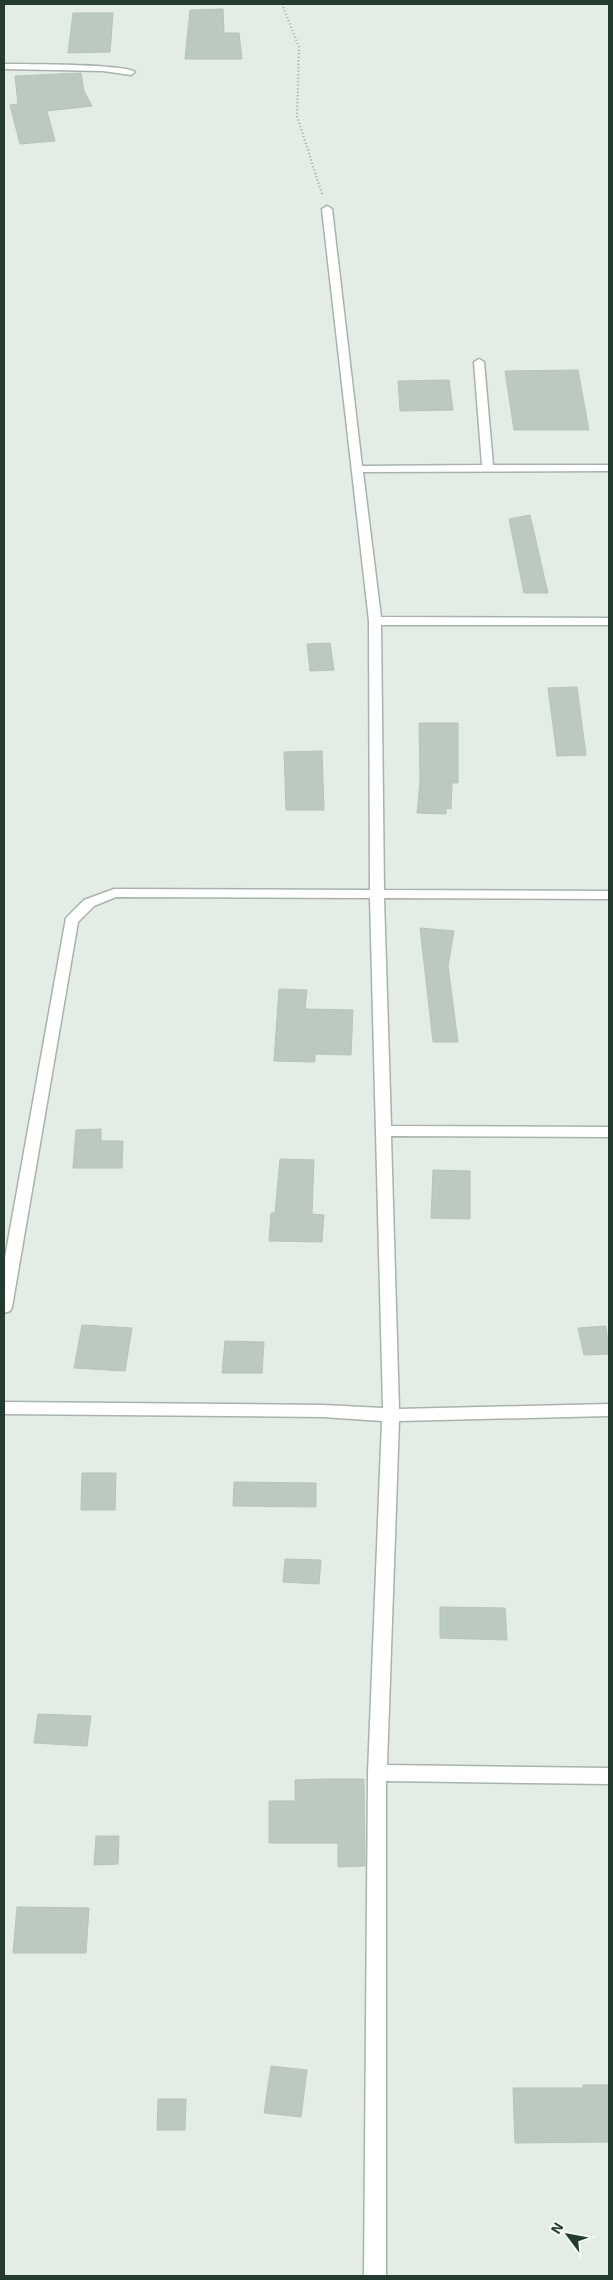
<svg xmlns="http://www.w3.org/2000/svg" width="613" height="2280" viewBox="0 0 613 2280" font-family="'Exo 2',sans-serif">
	<rect width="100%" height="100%" fill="#e3ece5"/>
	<!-- building -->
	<path fill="#bbc9c0" stroke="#b5c5ba" d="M223 9 224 33H239L242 59H185L190 10Z
		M73 13H113L110 52 68 53Z
		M81 73 84 91 92 106 47 111 55 141 20 144 10 105 18 104 15 76Z
		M578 370 589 430H514L505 371Z
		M449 380 453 410 400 411 398 381Z
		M530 515 548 593H524L509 519Z
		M330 643 334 670 310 671 307 644Z
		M577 687 586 755 557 756 548 688Z
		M419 723H458V783H452L451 809 446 808V814L417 813 420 782Z
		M322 751 324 810H286L284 752Z
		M420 928 454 931 448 966 458 1042H433Z
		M279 989 307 990 305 1009 353 1010 351 1055 315 1054V1062L274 1061Z
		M101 1129V1141H123L122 1168H73L76 1130Z
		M280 1159 314 1160 312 1214 324 1215 322 1242 269 1241 271 1213H275Z
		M433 1170 470 1171V1219L431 1218Z
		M82 1325 132 1328 125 1371 74 1368Z
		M606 1326 609 1354 584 1355 578 1328Z
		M225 1341 264 1342 262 1373H222Z
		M82 1473H116L115 1510H81Z
		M234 1482 316 1483V1507L233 1506Z
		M285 1559 321 1560 319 1584 283 1582Z
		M440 1607 505 1608 507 1640 440 1638Z
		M38 1714 91 1716 87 1746 34 1743Z
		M327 1779H364L365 1866 338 1867V1843H269V1801H295V1780Z
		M96 1836H119L118 1864 94 1865Z
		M17 1907 89 1908 86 1953H13Z
		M271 2066 307 2070 301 2117 264 2113Z
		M583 2085H609V2142L515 2143 513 2088H583Z
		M158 2099H186L185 2130H157Z"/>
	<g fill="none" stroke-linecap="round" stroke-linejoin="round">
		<defs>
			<path id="street" d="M4 64C24 64 125 64 135 72L131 75 103 71 4 69Z
				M327 206 332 209 362 466 482 465 474 362 479 359 484 362 493 465H609V471L363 472 381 617 609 618V625H381L384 890 609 891V899L384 898 391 1126 609 1127V1137L391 1136 399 1409 609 1404V1416L399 1421 387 1765 609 1768V1784L386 1781V2276H364L368 1773 382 1421 323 1417 4 1414V1402L323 1405 383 1408 370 898 116 897 94 906 78 922 12 1307 10 1311 4 1313V1263L66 918 84 900 114 889 370 890 369 621 322 209Z"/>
		</defs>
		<!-- street casing -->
		<use href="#street" stroke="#a6b4ab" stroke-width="3"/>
		<!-- path -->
		<path stroke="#85ad96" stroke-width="2" stroke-dasharray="1 2.5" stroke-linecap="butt" d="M282 4 299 47 297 116 322 194"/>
		<!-- street -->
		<use href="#street" fill="#fff" fill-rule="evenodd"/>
	</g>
	<!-- border -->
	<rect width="613" height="2280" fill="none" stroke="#243c2f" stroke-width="10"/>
	<!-- north arrow -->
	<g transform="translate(568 2235) rotate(302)" stroke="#f3f8f4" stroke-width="4" paint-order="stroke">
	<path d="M0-4L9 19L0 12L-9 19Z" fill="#243c2f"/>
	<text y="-8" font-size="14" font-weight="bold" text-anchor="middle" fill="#243c2f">N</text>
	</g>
</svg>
